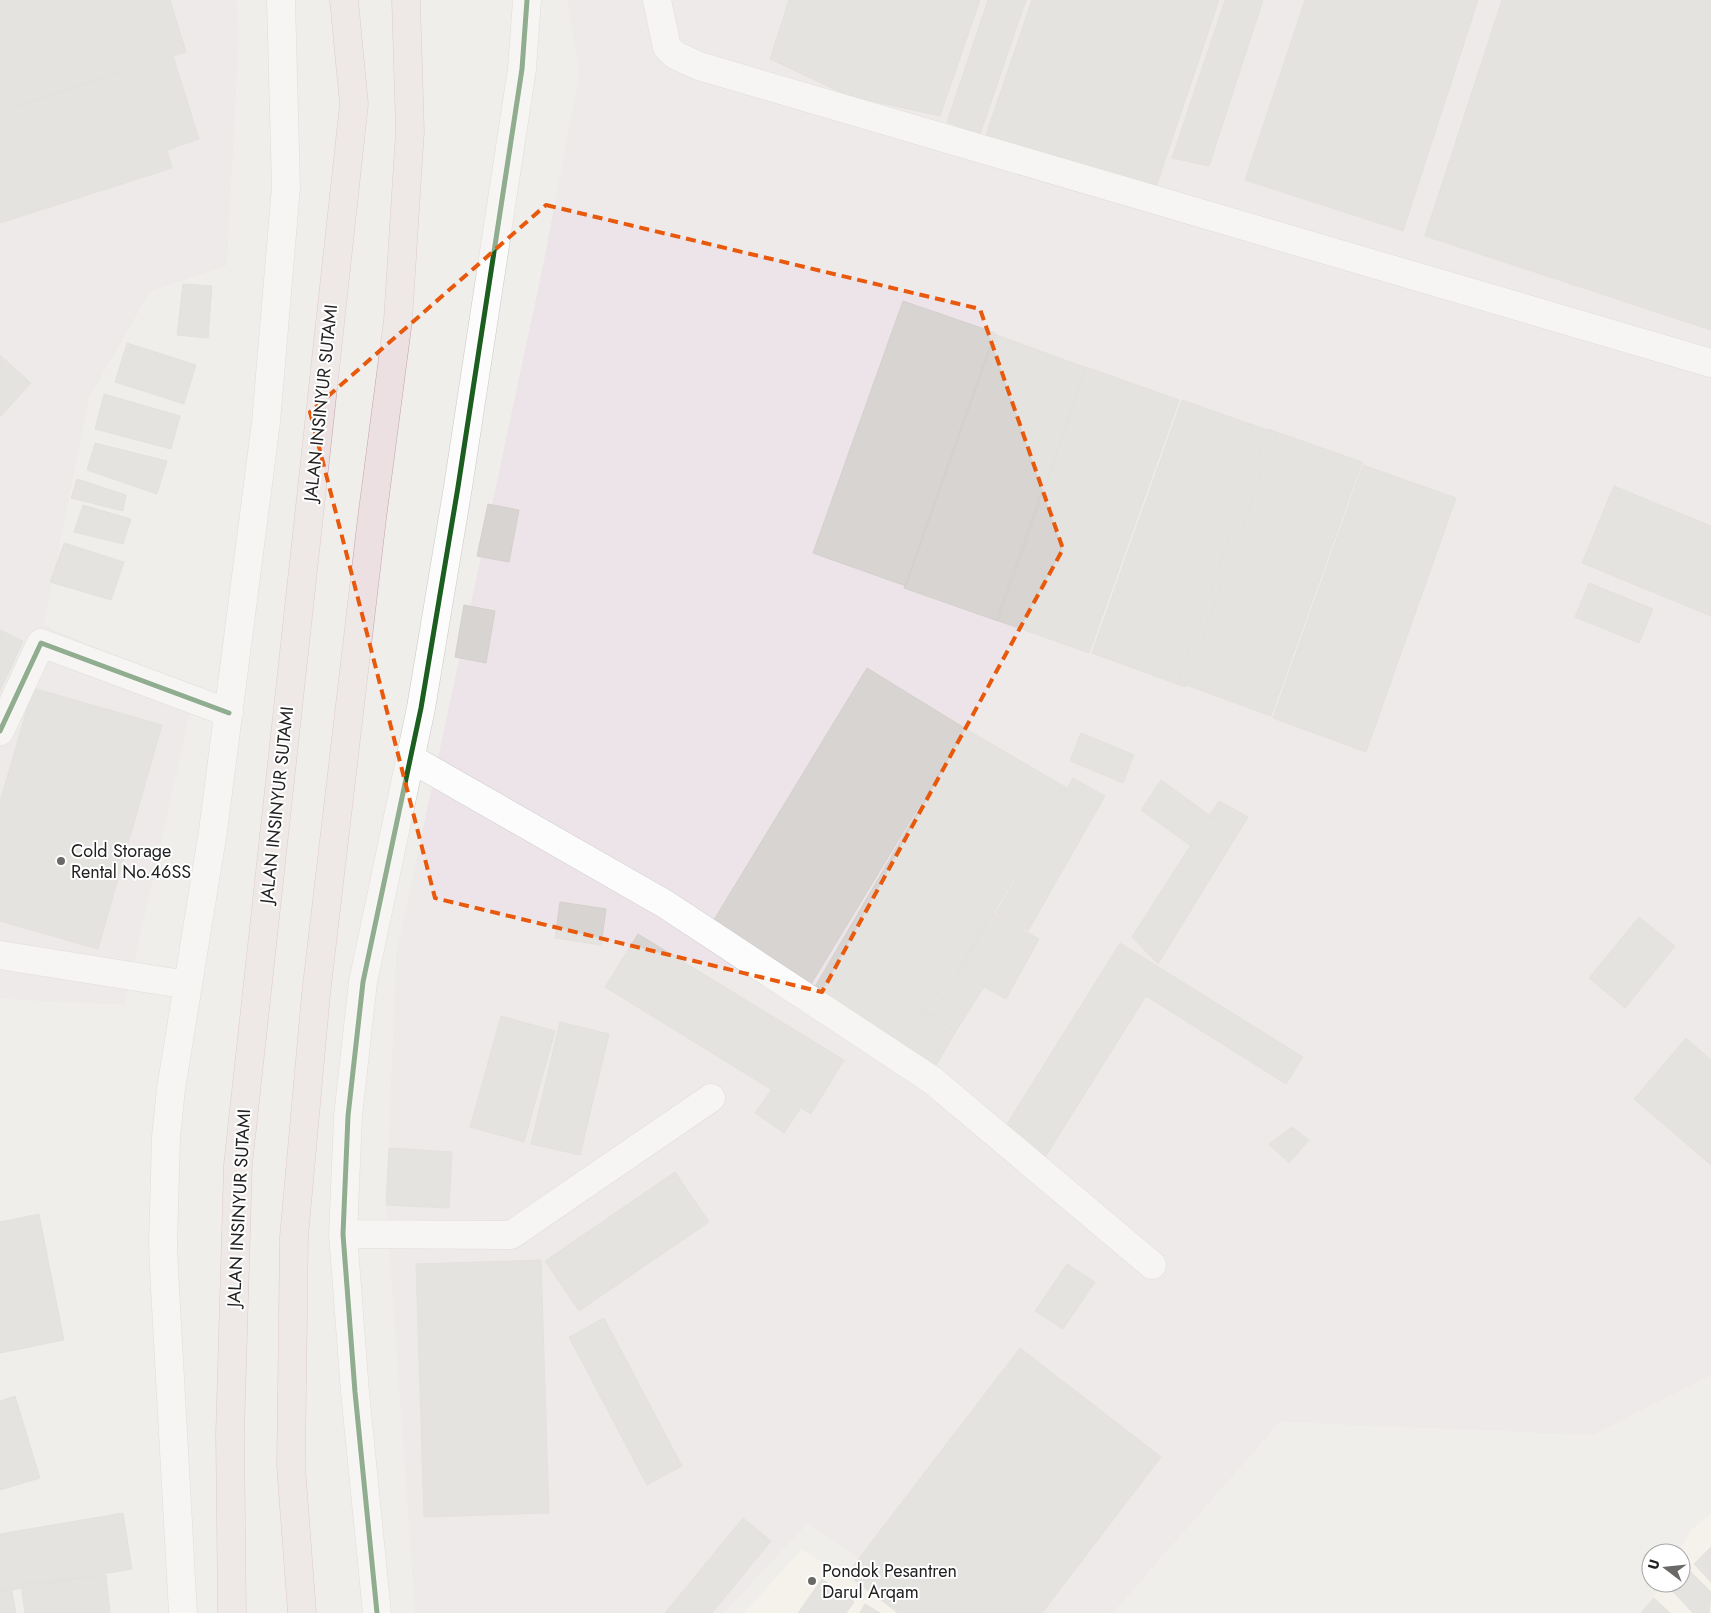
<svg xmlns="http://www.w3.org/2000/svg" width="1711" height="1613" viewBox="0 0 1711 1613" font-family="Jost,sans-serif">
	<rect width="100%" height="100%" fill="#f0eeeb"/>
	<!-- industrial -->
	<path fill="#ede4e9" d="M0 0H237L239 38 227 265 150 292 89 398 44 625 195 690 125 1005 0 999Z
		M567 0H1711V1375L1593 1435 1280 1422 1113 1613H936L808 1523 724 1613H415L386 1205 396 955 544 261 579 73Z"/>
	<!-- education -->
	<path fill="#f8f7e8" d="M1711 1514V1613H1645L1662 1583H1681V1553H1678L1691 1530Z
		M802 1549 900 1613H744Z"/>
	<!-- building -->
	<path fill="#d7d4d2" stroke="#d3d0cc" d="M0 0H170L186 52 0 111Z
		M789 0H980L940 116 849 96 770 59Z
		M988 0H1026L980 134 947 122Z
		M1032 0H1219L1155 190 1060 163 986 135Z
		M1225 0H1263L1209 166 1172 158Z
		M1305 0H1478L1403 231 1245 180Z
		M1502 0H1711V330L1425 236Z
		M173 56 199 139 167 150 172 168 0 223V111Z
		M183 284 212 286 208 338 177 335Z
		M903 301 996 333 906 586 813 553Z
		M994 334 1087 368 998 621 904 588Z
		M127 343 196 365 184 404 115 382Z
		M0 355 31 383 0 417Z
		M1086 367 1179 400 1089 653 996 620Z
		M104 394 180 416 171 449 95 429Z
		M1182 400 1276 433 1185 687 1092 653Z
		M1268 429 1362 462 1271 716 1178 682Z
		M95 443 167 461 157 494 87 470Z
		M1363 465 1456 498 1366 752 1273 718Z
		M77 479 126 495 123 511 71 498Z
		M1614 486 1711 526V616L1582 563Z
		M488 504 519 510 509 562 477 556Z
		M83 505 131 519 123 544 74 532Z
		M64 543 124 562 111 600 50 582Z
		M1589 583 1653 609 1639 643 1575 617Z
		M464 605 495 611 486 663 455 657Z
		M0 630 23 641 0 691Z
		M867 668 966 729 808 989 709 928Z
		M33 688 162 725 98 949 0 921V802Z
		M966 729 1067 788 912 1052 812 992Z
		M1081 733 1134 755 1123 783 1070 761Z
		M1073 778 1105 796 1028 931 996 913Z
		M1161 780 1219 822 1198 851 1141 810Z
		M1219 801 1248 817 1158 964 1132 937Z
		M560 902 606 909 601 945 555 938Z
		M991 912 1039 939 1006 999 957 972Z
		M1639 917 1675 946 1625 1008 1589 978Z
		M638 934 844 1060 811 1114 605 987Z
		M1120 943 1303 1057 1286 1084 1146 996 1044 1159 1002 1132Z
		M958 960 989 979 956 1031 925 1012Z
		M920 1011 956 1031 935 1067 899 1047Z
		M501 1016 555 1031 524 1142 470 1127Z
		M560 1022 609 1034 580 1155 531 1144Z
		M1686 1038 1711 1060V1165L1634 1099Z
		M772 1089 800 1109 784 1133 755 1113Z
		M1292 1127 1309 1140 1289 1163 1269 1144Z
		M389 1148 452 1152 449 1208 386 1205Z
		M675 1172 709 1222 579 1311 545 1261Z
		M39 1214 64 1340 0 1353V1222Z
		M541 1260 549 1513 424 1517 416 1264Z
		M1067 1264 1095 1282 1063 1329 1035 1311Z
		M604 1318 682 1466 647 1485 569 1337Z
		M1020 1348 1161 1457 1042 1613H898L847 1574Z
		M15 1396 40 1478 0 1490V1401Z
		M123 1513 132 1569 0 1592V1534Z
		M743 1518 771 1541 712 1613H665Z
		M1711 1547V1582L1694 1564Z
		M1681 1562 1711 1592 1709 1613H1693L1665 1583H1681Z
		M106 1575 110 1613H25L21 1584Z
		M822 1579 854 1602 846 1613H798Z
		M11 1586 16 1613H0V1589Z
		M1654 1598 1670 1613H1641Z
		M865 1604 880 1613H860Z"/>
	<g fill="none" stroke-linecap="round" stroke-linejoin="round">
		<defs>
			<path id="minor" d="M657 0 667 47 675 55 699 66 1711 363
				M0 731 41 643 229 713
				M410 758 665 904 932 1080 1152 1265
				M0 955 188 985
				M343 1234 511 1235 711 1098
				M183 1613 165 1288 163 1245 166 1137 171 1089 213 831 266 422 286 187 281 0
				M377 1613 355 1392 343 1234 348 1116 363 982 421 708 458 487 522 69 527 0"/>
			<path id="highway" d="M232 1613 230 1434 238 1165 354 104 344 0
				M302 1613 291 1466 294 1237 316 994 372 518 398 320 410 131 406 0"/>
		</defs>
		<!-- minor casing -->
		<use href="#minor" stroke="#c9c8c7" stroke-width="29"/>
		<!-- highway casing -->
		<use href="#highway" stroke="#c5a2ac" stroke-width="29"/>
		<!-- minor -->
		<use href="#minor" stroke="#fdfcfc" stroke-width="28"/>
		<!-- highway -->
		<use href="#highway" stroke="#ece0e2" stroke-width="28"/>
		<defs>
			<path id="cycleway" d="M0 731 41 643 229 713
				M377 1613 355 1392 343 1234 348 1116 363 982 421 708 458 487 522 69 527 0"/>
		</defs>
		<!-- cycleway casing -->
		<use href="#cycleway" stroke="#fff" stroke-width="8"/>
		<!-- cycleway -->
		<use href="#cycleway" stroke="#1b5e20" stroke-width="5"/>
	</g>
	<!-- marked area -->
	<path d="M0 0H1711V1613H0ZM546 205 980 309 1063 549 822 992 435 898 310 412Z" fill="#f0eeeb" fill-opacity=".55" fill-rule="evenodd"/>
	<path fill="none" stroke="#e8590c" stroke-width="4" stroke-dasharray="10 6" stroke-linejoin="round" d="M546 205 980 309 1063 549 822 992 435 898 310 412Z"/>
	<!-- markers -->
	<g fill="#6a6968" stroke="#fff" stroke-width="2">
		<circle cx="61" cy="861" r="5"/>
		<circle cx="812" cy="1581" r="5"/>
	</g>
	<g text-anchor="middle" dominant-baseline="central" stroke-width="4" stroke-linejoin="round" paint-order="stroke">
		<!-- street labels -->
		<g font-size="18" fill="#222" stroke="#fff">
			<text transform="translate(321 403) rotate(-84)">JALAN INSINYUR SUTAMI</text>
			<text transform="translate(277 805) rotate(-84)">JALAN INSINYUR SUTAMI</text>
			<text transform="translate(239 1208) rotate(-87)">JALAN INSINYUR SUTAMI</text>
		</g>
		<!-- poi labels -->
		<g font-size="18" fill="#222" stroke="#fff" text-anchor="start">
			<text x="71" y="851">Cold Storage<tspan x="71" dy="21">Rental No.46SS</tspan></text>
			<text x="822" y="1571">Pondok Pesantren<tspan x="822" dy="21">Darul Arqam</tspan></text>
		</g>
	</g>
	<!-- north arrow -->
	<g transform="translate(1666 1568) rotate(286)"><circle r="24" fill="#ffffff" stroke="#a7a7a7"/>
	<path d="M0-4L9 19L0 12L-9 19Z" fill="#6a6968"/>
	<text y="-8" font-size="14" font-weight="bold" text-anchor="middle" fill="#222222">U</text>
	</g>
</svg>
